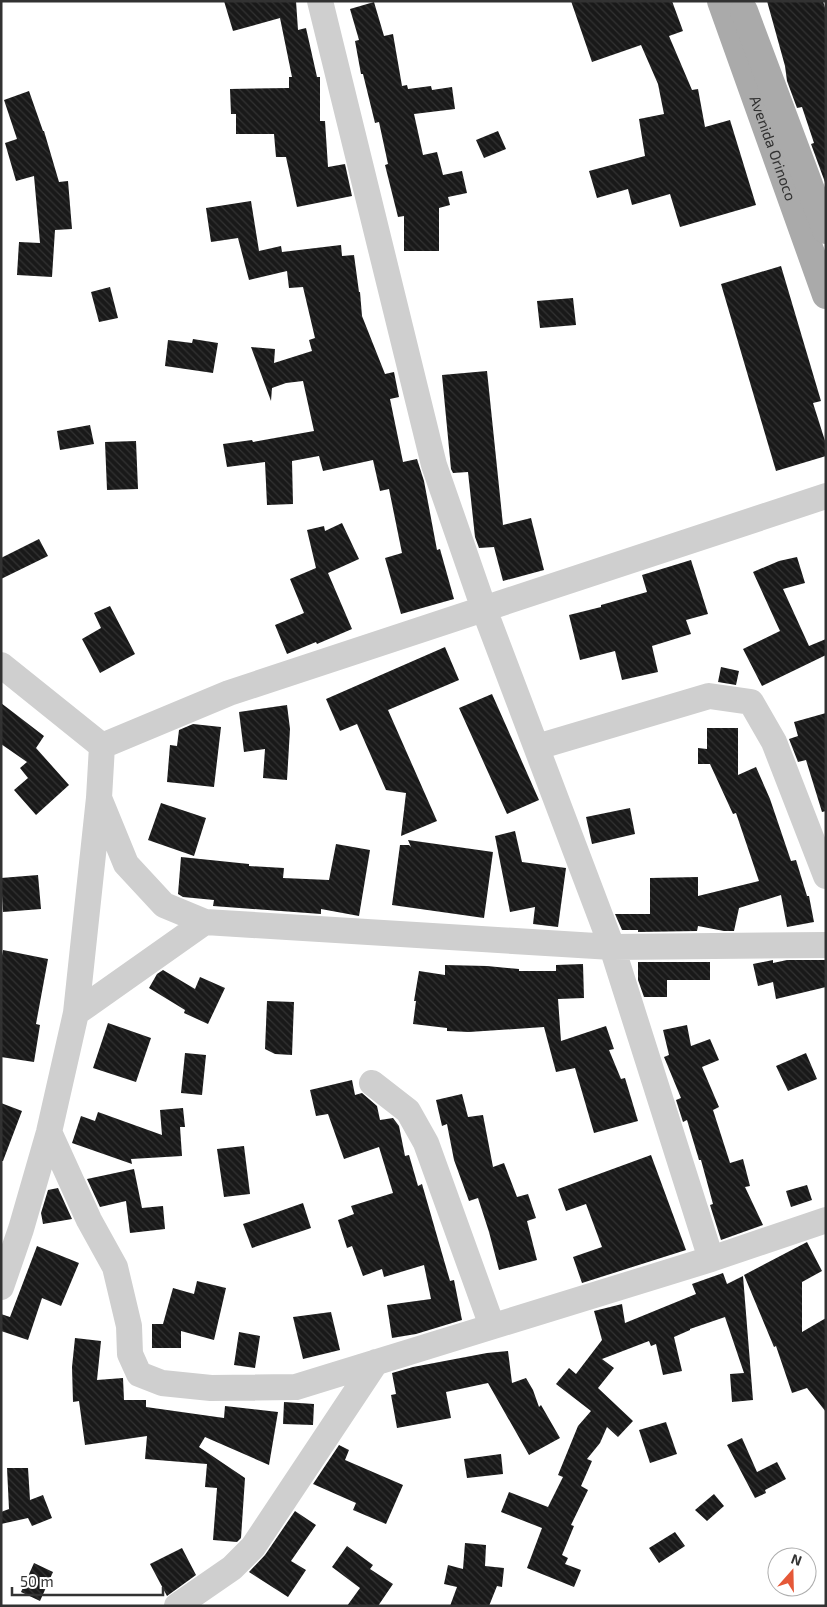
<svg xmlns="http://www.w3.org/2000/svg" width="827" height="1607" viewBox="0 0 827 1607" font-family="'Exo 2',sans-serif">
	<defs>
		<pattern id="building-back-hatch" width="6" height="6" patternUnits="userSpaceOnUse" patternTransform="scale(1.25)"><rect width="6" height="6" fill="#191919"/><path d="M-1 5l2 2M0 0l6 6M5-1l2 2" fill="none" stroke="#323232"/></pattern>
	</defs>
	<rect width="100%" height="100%" fill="#fff"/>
	<!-- building -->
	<path fill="url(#building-back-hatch)" d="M224 1H296L298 30 306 28 317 77H320V121H325L328 167 345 164 352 196 297 207 286 157H276L274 134H236V114H231L230 89 289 88V77H292L280 18 233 31Z
		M571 1H672L683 31 669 36 692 90 698 89 705 127 730 120 756 205 680 227 670 194 632 205 628 189 597 198 589 171 645 156 639 119 664 114 658 84 641 45 592 62Z
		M767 1H823L826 11V185L811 144 814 143 802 107 797 108 787 81 785 66Z
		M374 2 384 36 393 34 402 86 407 85 408 89 431 86 432 90 452 87 455 109 414 114 423 155 437 152 443 175 462 171 467 193 448 197 450 205 439 208V251H404V216L398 217 385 165 388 164 379 122 375 123 363 74H361L355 41 359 40 350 9Z
		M29 91 43 131H44L59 182 68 181 72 229 55 230 52 277 17 275 19 242 40 243 34 176 16 181 5 143 17 139 4 100Z
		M498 131 506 149 484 158 476 140Z
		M251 201 259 251 281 246 282 252 341 245 342 256 354 255 359 292H360L362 316 385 374 394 372 399 397 390 399 403 462 417 459 424 481 437 550 440 549 454 599 401 614 385 558 402 553 389 489 380 491 373 460 323 471 319 456 292 461 293 504 267 505 265 462 227 467 223 444 252 440 253 442 314 431 303 381 286 383 272 388 271 401 251 347 275 349 274 363 312 351 309 340 315 338 303 287 289 288 287 271 249 280 238 238 211 242 206 208Z
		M781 266 821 401 813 403 826 444V456L776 471 721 284Z
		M110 287 118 318 99 322 91 292Z
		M573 298 576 325 540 328 537 301Z
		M193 339 218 343 213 373 165 366 168 340 192 343Z
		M487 371 503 525 531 518 544 570 503 581 494 547 479 548 475 537 468 472 453 473 451 469 442 375Z
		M90 425 94 444 60 450 57 431Z
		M136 441 138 489 107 490 105 442Z
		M342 523 359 559 328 573 352 629 317 644 316 642 287 654 275 625 304 613 290 579 316 568 307 530 324 526 325 531Z
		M39 539 48 556 1 579V558Z
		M797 557 805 583 783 589 809 646 826 639V655L762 686 743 649 780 631 753 572 779 561Z
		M691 560 708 614 686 620 691 634 652 646 658 672 622 680 615 651 580 660 569 615 601 607V605L647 592 642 575Z
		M110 606 135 654 100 673 82 639 101 628 94 613Z
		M445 647 459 680 388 710 437 821 401 836 406 793 386 790 357 724 340 731 326 699Z
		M721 667 739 671 736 685 718 682Z
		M492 694 539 800 507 814 459 708Z
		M1 703 44 736 36 748 69 785 36 815 14 790 28 778 20 768 27 762 1 744Z
		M287 705 290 729 287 780 263 778 265 749 244 752 239 712Z
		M826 713V811L822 812 806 760 798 762 789 739 798 736 794 722Z
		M193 724 221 727 214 787 167 782 170 745 177 746 179 730Z
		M707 728H738V775L756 767 770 799 791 861 796 860 807 896H809L814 922 787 927 781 895 739 908 734 931H724L698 926 697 931 638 932V930H622L615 914H650V878L698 877V896L759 881 736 813 733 814 710 764H698V748L707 749Z
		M161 803 206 818 194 856 148 840Z
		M630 808 635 834 592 844 586 817Z
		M515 831 522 862 566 868 558 927 533 924 535 907 510 912 495 836Z
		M408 840 493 852 484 918 392 905 400 845H409L411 847Z
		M336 844 370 850 359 916 321 909V914L213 906 214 900 183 897 178 894 181 857 249 864V866L284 868 283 878 329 880Z
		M38 875 41 909 3 912 1 878Z
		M3 950 48 959 36 1024 40 1025 34 1062 1 1057V961Z
		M773 960V963L787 960H826V987L776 999 773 982 758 986 753 964Z
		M638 962H710V980H667V997H644L638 980Z
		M583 964 584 998 558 999 561 1041 606 1026 614 1049 609 1050 621 1079 625 1078 638 1121 594 1133 575 1068 556 1072 544 1027 469 1032 447 1031V1028L413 1024 416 1001H414L419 971 445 975V965L487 966 519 969V971H556V965Z
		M163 970 195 989 200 977 225 988 208 1024 184 1013 185 1010 149 988 157 974Z
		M267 1001 294 1002 292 1055 275 1054 265 1049Z
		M108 1023 151 1038 136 1082 93 1068Z
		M687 1025 691 1046 710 1039 719 1060 702 1067 719 1107 713 1110 730 1163 743 1159 750 1186 745 1187 763 1225 721 1240 710 1205 713 1204 701 1160H699L687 1120 683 1122 676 1100 681 1098 664 1057 669 1055 663 1030Z
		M185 1053 206 1055 202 1095 181 1093Z
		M806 1053 817 1079 788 1091 776 1066Z
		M352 1080 355 1095 362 1093 377 1106 380 1120 393 1118 399 1126 405 1156 409 1155 418 1186 422 1184 450 1281 454 1280 462 1320 416 1334 392 1338 387 1305 431 1299 424 1265 384 1277 382 1269 363 1276 352 1246 347 1248 338 1220 354 1214 351 1206 393 1193 379 1147 344 1159 328 1114 316 1116 310 1090Z
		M462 1094 468 1117 483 1115 493 1167 504 1163 517 1197 528 1194 536 1218 527 1221 537 1260 499 1270 489 1232 478 1198 469 1201 454 1160 447 1124 442 1126 436 1100Z
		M1 1103 22 1111 3 1161H1Z
		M183 1108 185 1127H180L182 1156 131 1159 132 1164 72 1143 81 1116 95 1121 98 1112 162 1135 160 1110Z
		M244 1146 250 1194 224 1197 217 1149Z
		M651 1155 686 1250 582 1283 573 1257 602 1247 586 1204 566 1211 558 1189Z
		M134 1169 142 1208 163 1206 165 1229 130 1233 126 1201 100 1207 87 1179Z
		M807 1185 812 1200 791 1207 786 1191Z
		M58 1188 72 1219 43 1224 41 1213 48 1190Z
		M303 1203 311 1228 252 1248 243 1224Z
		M807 1242 822 1271 802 1282V1332L826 1318V1412L807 1388 792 1393 776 1346 774 1347 744 1275Z
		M37 1246 79 1263 61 1306 42 1298 28 1340 1 1331V1314L10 1317Z
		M723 1273 727 1284 743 1276 753 1400 732 1402 730 1374 744 1373 725 1317 690 1329V1330L674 1337 682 1371 663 1375 656 1344 651 1346 649 1341 602 1359 614 1368 598 1388 633 1421 618 1437 607 1427 600 1443 587 1459 592 1461 581 1486 588 1490 571 1525 574 1526 562 1555 568 1558 565 1564 581 1570 574 1587 527 1568 542 1528 501 1512 509 1492 548 1507 563 1477 558 1475 578 1426 591 1411 556 1384 569 1368 576 1374 602 1340 594 1311 622 1304 625 1323 696 1294 692 1284Z
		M197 1281 226 1288 214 1340 181 1331V1348H152V1324H163L173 1288 194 1294Z
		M331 1312 340 1350 303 1359 293 1317Z
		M239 1332 260 1336 255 1368 234 1365Z
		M75 1338 101 1341 97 1380 123 1378 124 1400H146V1407L224 1418 225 1406 278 1412 269 1465 205 1437 199 1447 245 1478 241 1538 237 1542 213 1540 217 1488 205 1487 207 1464 145 1459 147 1436 85 1445 79 1401 73 1402 72 1367Z
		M508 1351 512 1383 526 1378 533 1390 539 1407 541 1405 560 1438 529 1455 488 1383 446 1392 451 1418 397 1428 391 1395 396 1394 392 1373 413 1367 487 1353Z
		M284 1402 314 1404 313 1425 283 1424Z
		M666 1422 677 1454 650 1463 639 1430Z
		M742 1438 757 1472 777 1462 786 1479 765 1490 766 1493 755 1498 727 1445Z
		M339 1445 349 1450 345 1460 403 1485 386 1524 353 1510 356 1503 313 1484Z
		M501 1454 503 1474 467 1478 464 1459Z
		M7 1468H28L30 1500 43 1495 52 1518 32 1526 28 1518 1 1524V1512L9 1509Z
		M714 1494 724 1506 707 1521 695 1510Z
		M295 1511 316 1525 291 1561 306 1570 288 1597 249 1572 265 1555Z
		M675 1532 685 1546 659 1563 649 1548Z
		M465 1543 486 1545 485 1566 504 1568 502 1587 497 1586 489 1606H450L457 1587 444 1584 448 1565 463 1569Z
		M347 1546 373 1565 370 1569 393 1584 378 1606H347L360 1588 332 1567Z
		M182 1548 196 1575 167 1596 150 1564Z
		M34 1563 53 1572 40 1601 21 1592Z"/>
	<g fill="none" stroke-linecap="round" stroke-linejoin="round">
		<!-- minor -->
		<path stroke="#cfcfcf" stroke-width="26" d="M320 1 434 465 484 609 612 947 711 1259
			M1 665 102 746 99 798 76 1013 49 1132 21 1229 1 1287
			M102 746 229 693 826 496
			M537 747 709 696 751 702 774 742 826 876
			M99 798 126 864 164 905 205 922 612 947 826 945
			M76 1013 205 922
			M372 1083 408 1111 426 1143 492 1326
			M49 1132 89 1220 115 1267 129 1326 130 1354 139 1374 162 1383 211 1388 296 1387 711 1259 826 1220
			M177 1606 232 1568 253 1547 376 1362"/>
		<!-- major -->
		<g stroke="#aaa" stroke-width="28">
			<path id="s1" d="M721 1 826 295"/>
			<path d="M744 11 826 230"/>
		</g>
	</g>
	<g text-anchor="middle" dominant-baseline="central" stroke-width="5" stroke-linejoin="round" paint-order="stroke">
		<!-- street labels -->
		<g font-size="15" fill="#323232" stroke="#fff">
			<text stroke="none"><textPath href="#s1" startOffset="156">Avenida Orinoco</textPath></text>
		</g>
	</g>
	<!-- border -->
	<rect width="827" height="1607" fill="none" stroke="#323232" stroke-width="5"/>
	<!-- north arrow -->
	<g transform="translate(792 1572) rotate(20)"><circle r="24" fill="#ffffff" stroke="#adadad"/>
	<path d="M0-4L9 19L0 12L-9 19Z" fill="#e55838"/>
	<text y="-8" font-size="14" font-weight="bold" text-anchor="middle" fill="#323232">N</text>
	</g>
	<!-- scale -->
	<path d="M12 1587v8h151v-8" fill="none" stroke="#323232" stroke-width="2.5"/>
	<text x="20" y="1587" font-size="15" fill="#323232" stroke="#ffffff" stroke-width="4" paint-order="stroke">50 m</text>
</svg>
